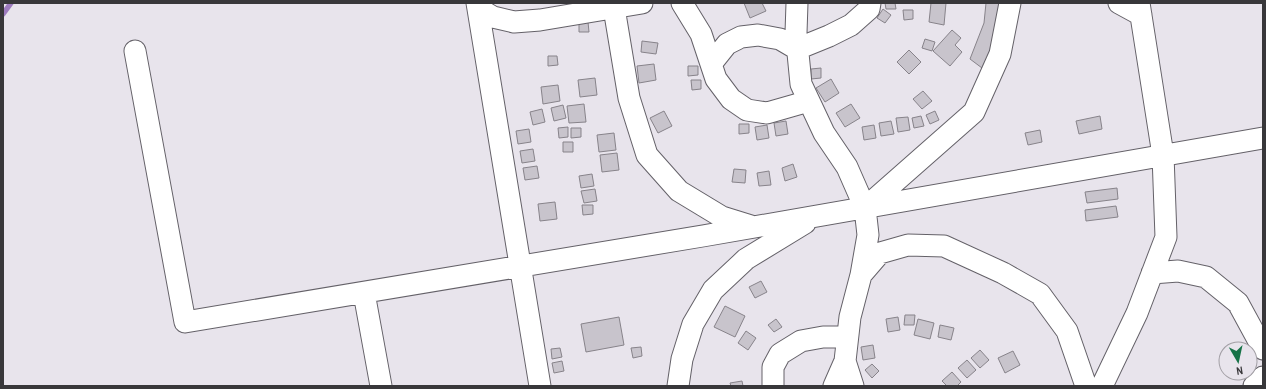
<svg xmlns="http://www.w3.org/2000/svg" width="1266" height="389" viewBox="0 0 1266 389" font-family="'Archivo Narrow',sans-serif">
	<rect width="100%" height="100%" fill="#e8e4ec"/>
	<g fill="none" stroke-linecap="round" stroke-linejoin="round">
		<!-- stream -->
		<path stroke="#9d7bbe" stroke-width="5.5" d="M3 14 11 3"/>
	</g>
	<!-- building -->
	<path fill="#c8c4cc" stroke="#87838a" d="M744 3H762L766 11 750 18Z
		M885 3H895L896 9H886Z
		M931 3H946L944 25 929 22Z
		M986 3H1001L992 49 982 68 970 59 984 23Z
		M883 9 891 15 885 23 877 18Z
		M903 10H913V19L904 20Z
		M588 22 589 32H579V23Z
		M952 30 961 38 955 45 962 52 950 66 933 51Z
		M925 39 935 42 932 51 922 48Z
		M642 41 658 43 656 54 641 52Z
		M909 50 921 62 909 74 897 62Z
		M548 56H557L558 65 548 66Z
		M654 64 656 80 639 83 637 66Z
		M688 66H698V75L688 76Z
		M821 68V78L811 79V69Z
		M595 78 597 95 580 97 578 80Z
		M831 79 839 93 825 102 816 88Z
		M691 80H701V89L692 90Z
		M558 85 560 101 543 104 541 87Z
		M923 91 932 101 922 109 913 99Z
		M584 104 586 122 569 123 567 106Z
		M851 104 860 118 845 127 836 113Z
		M563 105 566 118 554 121 551 108Z
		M542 109 545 122 533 125 530 112Z
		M664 111 672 126 658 133 650 118Z
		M935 111 939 120 930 124 926 115Z
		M921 116 924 126 914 128 912 118Z
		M1100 116 1102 129 1079 134 1076 121Z
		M908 117 910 130 898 132 896 118Z
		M786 121 788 134 776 136 774 123Z
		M891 121 894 134 881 136 879 123Z
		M739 124H749V133L739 134Z
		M767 125 769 138 757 140 755 127Z
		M874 125 876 138 864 140 862 127Z
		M568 127V137L559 138 558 128Z
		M571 128H581V137L571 138Z
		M529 129 531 142 518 144 516 131Z
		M1040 130 1042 142 1028 145 1025 133Z
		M614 133 616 150 599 152 597 135Z
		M563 142H573V152H563Z
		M533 149 535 161 522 163 520 151Z
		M617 153 619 170 602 172 600 155Z
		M793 164 797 177 785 181 782 168Z
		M537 166 539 178 525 180 523 168Z
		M734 169 746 170 745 183 732 182Z
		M769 171 771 185 759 186 757 173Z
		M592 174 594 186 581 188 579 176Z
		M1117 188 1118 199 1087 203 1085 192Z
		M595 189 597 201 584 203 581 191Z
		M555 202 557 219 540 221 538 204Z
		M582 205H593V214L583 215Z
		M1116 206 1118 217 1086 221 1085 210Z
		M761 281 767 292 755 298 749 287Z
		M725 306 745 316 735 337 714 327Z
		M905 315H915L914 325H904Z
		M619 317 624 345 586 352 581 324Z
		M898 317 900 330 888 332 886 319Z
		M776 319 782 327 774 332 768 325Z
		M918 319 934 323 930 339 914 335Z
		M940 325 954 328 951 340 938 337Z
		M746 331 756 338 748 350 738 343Z
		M873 345 875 358 863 360 861 347Z
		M641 347 642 356 633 358 631 348Z
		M560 348 562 357 552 359 551 349Z
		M980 350 989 360 980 368 971 358Z
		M1013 351 1020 365 1005 373 998 358Z
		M967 360 976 370 967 378 958 368Z
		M562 361 564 371 554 373 552 363Z
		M872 364 879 371 872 378 865 370Z
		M952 372 961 382 957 386H947L942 381Z
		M742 381 743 386H731L730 383Z"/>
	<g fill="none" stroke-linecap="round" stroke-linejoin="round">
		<defs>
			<path id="street" d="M477 3 540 386
				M682 3 701 34 716 79 731 99 747 110 767 113 809 101
				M797 3 796 33 801 84 824 133 847 167 865 208 868 235 861 275
				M1119 3 1141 15
				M478 8 493 17 514 22 540 20 642 3
				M614 8 629 98 647 155 679 191 722 217 751 226
				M135 51 185 322C545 264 904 202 1263 138
				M711 64 727 44 741 37 758 35 780 39 797 49 829 36 851 25 869 9 870 3
				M865 208 974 112 1000 54 1010 3
				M1152 273 1178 271 1206 277 1238 303 1263 349
				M364 293 381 386
				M845 361 853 386
				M678 386 682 359 693 324 713 290 746 259 805 223
				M773 386V367L780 354 801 341 823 337H847
				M834 386 845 361 850 317 861 275 880 253 908 245 944 246 1003 273 1040 294 1067 331 1086 386
				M1102 386 1137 313 1166 237 1163 155 1139 3
				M1254 386 1263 377"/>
		</defs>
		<!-- street casing -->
		<use href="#street" stroke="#646168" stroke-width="23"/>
		<!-- street -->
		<use href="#street" stroke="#fff" stroke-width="21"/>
	</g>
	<!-- border -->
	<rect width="1266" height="389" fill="none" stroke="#38373a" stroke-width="8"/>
	<!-- north arrow -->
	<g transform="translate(1238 361) rotate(171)"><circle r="19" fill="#e8e4ec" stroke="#a29fa5"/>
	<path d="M0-3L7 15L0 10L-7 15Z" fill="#167247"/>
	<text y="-6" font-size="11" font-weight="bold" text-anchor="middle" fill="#38373a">N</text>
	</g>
</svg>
